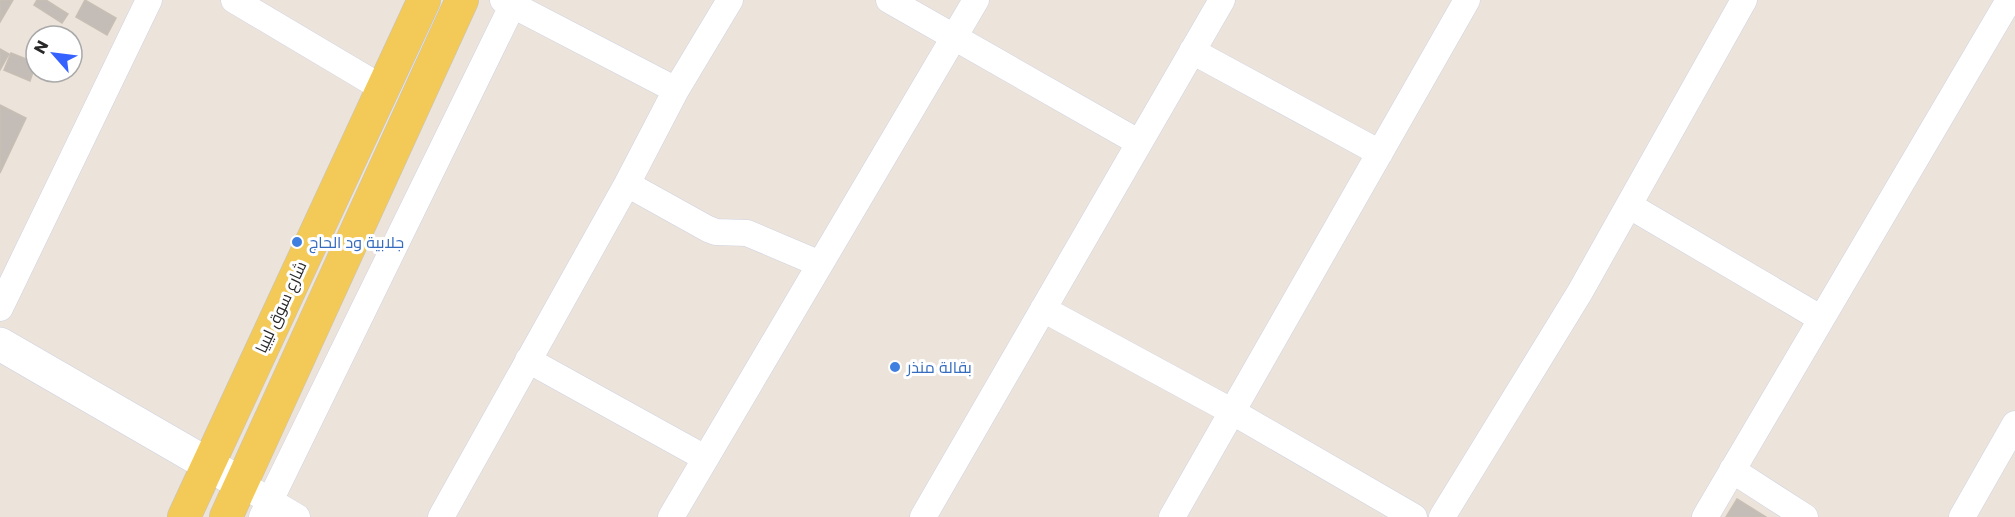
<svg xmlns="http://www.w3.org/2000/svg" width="2015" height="517" viewBox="0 0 2015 517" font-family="Poppins,Cairo,sans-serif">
	<rect width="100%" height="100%" fill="#ece3da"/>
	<!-- building -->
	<path fill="#c4bdb7" stroke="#c7bfb4" stroke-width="1.5" d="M0 0H13L0 22Z
		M37 0H46L68 14 62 23 34 5Z
		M85 0 116 18 107 35 76 17Z
		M0 49 9 54 0 70Z
		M11 53 36 63 30 81 4 70Z
		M0 105 26 118 0 173Z
		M1737 499 1766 517H1726Z"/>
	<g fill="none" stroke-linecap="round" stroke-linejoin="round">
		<defs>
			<path id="minor" d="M234 0 382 88
				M503 0 676 90
				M889 0 1138 142
				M1192 51 1380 153
				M627 184 708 229 716 232 747 233 820 264
				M1630 206 1820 318
				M0 308 149 0
				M1043 309 1231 411 1414 517
				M528 360 705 458
				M1732 470 1805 517
				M255 492 297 517
				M262 517 515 0
				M441 517 627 184 676 90 730 0
				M671 517 976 0
				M923 517 1222 0
				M1172 517 1467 0
				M1442 517 1580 292 1744 0
				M1705 517 2009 0
				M1962 517 2015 424"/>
			<path id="tertiary" d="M0 344 242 484"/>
			<path id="primary" d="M184 517 424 0
				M226 517 462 0"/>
		</defs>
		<!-- minor casing -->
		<use href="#minor" stroke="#cfd3e2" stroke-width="27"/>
		<!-- tertiary casing -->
		<use href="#tertiary" stroke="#cfd3e2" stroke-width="34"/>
		<!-- primary casing -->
		<use href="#primary" stroke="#c3c3c3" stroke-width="34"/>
		<!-- minor -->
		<use href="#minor" stroke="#fff" stroke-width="26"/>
		<!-- tertiary -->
		<use href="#tertiary" stroke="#fff" stroke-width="33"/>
		<!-- primary -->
		<use href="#primary" stroke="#f3ca57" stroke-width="33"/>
	</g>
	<!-- markers -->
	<g fill="#3f7fe0" stroke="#fff" stroke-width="2">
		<circle cx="297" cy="242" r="6"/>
		<circle cx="895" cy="367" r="6"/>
	</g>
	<g text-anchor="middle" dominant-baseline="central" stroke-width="6" stroke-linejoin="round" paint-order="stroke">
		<!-- shop labels -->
		<g font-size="16" fill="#366cbe" stroke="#fff" text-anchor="start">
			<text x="309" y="242">جلابية ود الحاج</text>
			<text x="907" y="367">بقالة منذر</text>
		</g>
		<!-- street labels -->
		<g font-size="16" fill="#292929" stroke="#fff">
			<text transform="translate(281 307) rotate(-65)">شارع سوق ليبيا</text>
		</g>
	</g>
	<!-- north arrow -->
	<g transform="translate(54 54) rotate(298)"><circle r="28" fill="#ffffff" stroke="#a9a9a9" stroke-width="1.5"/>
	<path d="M0-4.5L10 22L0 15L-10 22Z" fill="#3561fe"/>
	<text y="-9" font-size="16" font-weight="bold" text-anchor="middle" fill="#292929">N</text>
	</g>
</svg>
